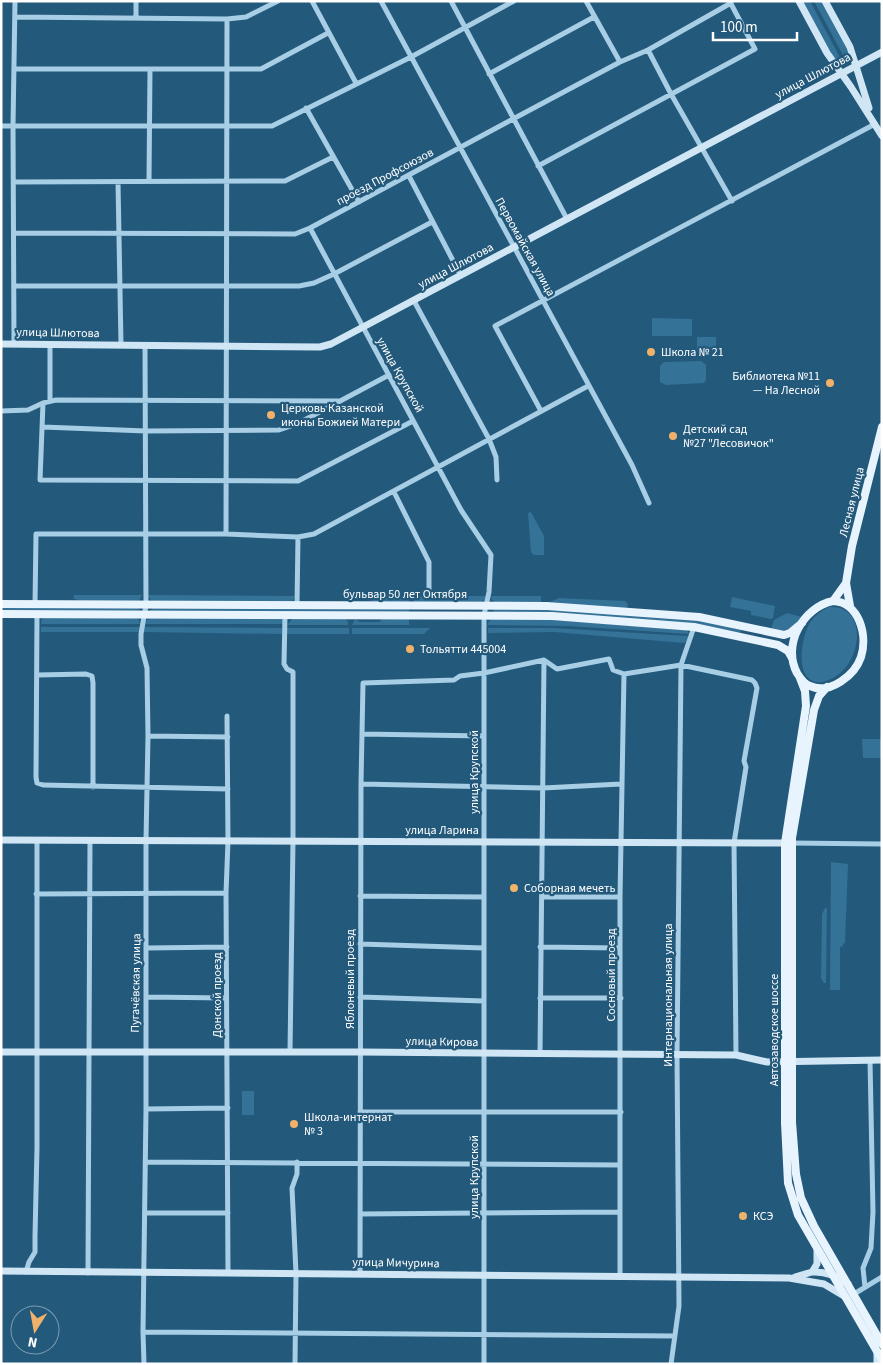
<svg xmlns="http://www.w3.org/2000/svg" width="883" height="1365" viewBox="0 0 883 1365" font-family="'Source Sans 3',sans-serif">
	<rect width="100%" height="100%" fill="#23597b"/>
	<!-- green -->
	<path fill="#347297" d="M802 1H810L843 63 840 65 830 54Z
		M814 1H822L849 53 850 59 846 61Z
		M652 318 692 319V336H652Z
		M697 337H716V351H697Z
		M701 361 706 365V380L704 383 666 385 660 382V366L664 362Z
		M531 512 544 536V555H534L531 552 528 513Z
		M74 595H142L139 601H85L74 599Z
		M148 595 295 596 292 602 151 601Z
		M365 595 409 596V602H376L365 599Z
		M414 596H486L485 600 481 602H414Z
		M491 596H541V603H496L492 600Z
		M732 597 775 606 773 618 771 619 751 615V611L730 607Z
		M559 598 625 601 628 604 627 608 624 609 550 602Z
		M829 607C869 604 863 665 831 679 826 681 821 683 816 682 794 678 802 637 809 624 814 616 821 611 829 607Z
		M1 608H138L140 610 139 611 1 612Z
		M152 608H409V612L151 611Z
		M494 609H550L696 620 741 630 740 633 695 624 496 613 493 612Z
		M787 613 802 617C795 630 785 632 771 629L774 620Z
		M42 618H136L139 620 140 624H41Z
		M151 618H283V624H145L147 620Z
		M293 618H345L348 622V625H287Z
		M383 618 409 619V625H352L355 619 360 622H379Z
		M492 619H540L687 630 689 634 568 626 487 625 489 621Z
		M41 627H140L139 632H41Z
		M144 627 282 628V634L143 632Z
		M287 628H349V634H287Z
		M352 628H430L424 634H352Z
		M488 628H553L688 636 687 641 684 643 554 632 488 633Z
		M862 739H882V758H863Z
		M831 862 848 864 845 943 843 944V946L840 947V990H830Z
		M825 908H827L826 983H824L821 978 822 914Z
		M242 1091H254V1115H242Z"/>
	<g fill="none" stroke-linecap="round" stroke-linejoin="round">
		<!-- street -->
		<path stroke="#a7cee5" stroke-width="5" d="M312 1 356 83
			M381 1 632 465 649 503
			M451 1 567 219
			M586 1 620 62
			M15 17 227 19 246 17 278 1
			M136 18V1
			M648 50 671 94 732 201
			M14 69H261L328 33
			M489 74 594 17
			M306 108 359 202
			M1 126H272L411 57 514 1
			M538 166 755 49 730 2
			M409 176 461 276
			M149 181 150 69
			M14 182 285 181 333 157
			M118 182 121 345
			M310 228 461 510 491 555 489 592 484 615V1364
			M14 233 295 234 310 228 513 119 620 62 648 50 731 3
			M14 286H299L314 283 334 274 432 222
			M414 301 489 439 496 457 497 480
			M14 344 13 126 15 1
			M50 344V401
			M43 403 40 480 298 481 413 421
			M1 411 28 410 43 403 56 400 339 401
			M541 411 495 326 875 124
			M43 427 146 431 279 430 297 424 389 375
			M394 492 429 562V594
			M226 534 227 19
			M35 604 36 534H226L298 537 314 534 588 386
			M297 605 298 537
			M37 615 36 777 37 783 43 785 228 789
			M285 615 284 664 287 669 293 672V841L290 1052
			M37 675 86 674 92 676 93 683V787
			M227 716 228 841 226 893 228 1273
			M362 734 484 736
			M148 736 228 737
			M361 784 543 788 621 784
			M790 843 882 844
			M36 894 226 893
			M360 896 484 897
			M542 897H620
			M360 944 484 948
			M540 947 620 948
			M147 948 227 947
			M146 997 226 998
			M360 997 484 1001
			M540 998H621
			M540 1054 544 660
			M146 1109 228 1108
			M360 1112H621
			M145 1162 620 1165
			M145 1213H228
			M360 1214 620 1212
			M26 1272 29 1262 35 1252V1236L37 1148V840
			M88 1273 90 840
			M360 1274 361 784 363 683 454 680 460 676 484 673 544 660 557 669 609 659 613 670 624 674 681 665 752 680 755 683 757 688 744 761 746 767 734 843 736 1055
			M620 1276V897L624 674
			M865 1287 863 1268 871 1248 873 1212 870 1060
			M854 1294 882 1277
			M143 1332 675 1336
			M144 1364 143 1332 146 1109V840L148 736 147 668 141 645V634L146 605 145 345
			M295 1364 296 1273 292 1188 297 1174V1162
			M671 1364 679 1306 677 1055 681 665 694 627"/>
		<!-- secondary -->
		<path stroke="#d0e6f5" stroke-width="7" d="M799 1 827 53 851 87 882 136
			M825 1 850 47 869 108
			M1 344 320 347 331 344 882 52
			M1 840 785 843
			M1 1052H360L736 1055 767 1062 882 1060
			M1 1271 789 1278 824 1284 844 1296
			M812 1272C826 1271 836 1276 848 1284
			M795 1277 812 1272 817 1264V1250
			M877 1364V1352"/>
		<!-- primary -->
		<path stroke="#e7f3fd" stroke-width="8" d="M833 601C859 602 868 635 861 657 855 675 830 695 810 686 804 684 800 678 797 673 782 645 803 607 833 601Z
			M833 601 846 583
			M1 604 547 606 699 617 784 635 790 633 802 623
			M850 606 846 583 852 546 882 427
			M1 614 552 616 694 627 778 645 788 651 792 658
			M800 678 805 691 806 706 785 843V1123L788 1183 798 1215 882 1360
			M827 687 819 696 814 710 792 838V1122L796 1174 801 1198 814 1226 882 1344"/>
	</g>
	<!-- markers -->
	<g fill="#f0b26a" stroke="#23597b" stroke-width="2">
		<circle cx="651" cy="352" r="5"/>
		<circle cx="830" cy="383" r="5"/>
		<circle cx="271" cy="415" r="5"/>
		<circle cx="673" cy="436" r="5"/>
		<circle cx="410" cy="649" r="5"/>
		<circle cx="514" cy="888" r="5"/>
		<circle cx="294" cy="1124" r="5"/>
		<circle cx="743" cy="1216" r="5"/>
	</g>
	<g text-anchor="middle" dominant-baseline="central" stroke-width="4.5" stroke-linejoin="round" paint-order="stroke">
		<!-- street labels -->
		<g font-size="12" fill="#fff" stroke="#23597b">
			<text transform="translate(813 76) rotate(-28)">улица Шлютова</text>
			<text transform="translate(385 177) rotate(-28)">проезд Профсоюзов</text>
			<text transform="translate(525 247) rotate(61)">Первомайская улица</text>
			<text transform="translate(456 266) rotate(-28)">улица Шлютова</text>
			<text transform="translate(58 333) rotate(1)">улица Шлютова</text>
			<text transform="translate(400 375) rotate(61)">улица Крупской</text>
			<text transform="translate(852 502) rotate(-76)">Лесная улица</text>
			<text x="405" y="594">бульвар 50 лет Октября</text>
			<text transform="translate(474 772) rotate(-90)">улица Крупской</text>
			<text x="442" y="830">улица Ларина</text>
			<text transform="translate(611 975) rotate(-90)">Сосновый проезд</text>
			<text transform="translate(350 979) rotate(-90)">Яблоневый проезд</text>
			<text transform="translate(136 983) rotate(-89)">Пугачёвская улица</text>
			<text transform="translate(217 995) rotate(-90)">Донской проезд</text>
			<text transform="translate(668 995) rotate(-90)">Интернациональная улица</text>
			<text transform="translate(774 1030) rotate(-90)">Автозаводское шоссе</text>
			<text transform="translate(442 1042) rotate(1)">улица Кирова</text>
			<text transform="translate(474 1177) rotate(-90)">улица Крупской</text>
			<text transform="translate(396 1263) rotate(1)">улица Мичурина</text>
		</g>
		<!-- poi labels -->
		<g font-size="12" fill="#fff" stroke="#23597b" text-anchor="start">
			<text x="661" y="352">Школа № 21</text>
			<text x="820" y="376" text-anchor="end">Библиотека №11<tspan x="820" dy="14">— На Лесной</tspan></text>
			<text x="281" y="408">Церковь Казанской<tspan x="281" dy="14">иконы Божией Матери</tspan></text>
			<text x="683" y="429">Детский сад<tspan x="683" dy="14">№27 "Лесовичок"</tspan></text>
			<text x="420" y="649">Тольятти 445004</text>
			<text x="524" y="888">Cоборная мечеть</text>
			<text x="304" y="1117">Школа-интернат<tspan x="304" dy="14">№ 3</tspan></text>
			<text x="753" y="1216">КСЭ</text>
		</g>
	</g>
	<!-- border -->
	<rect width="883" height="1365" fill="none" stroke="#ffffff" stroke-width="5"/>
	<!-- north arrow -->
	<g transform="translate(35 1330) rotate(191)"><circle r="24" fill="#23597b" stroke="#7b9bb0"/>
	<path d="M0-4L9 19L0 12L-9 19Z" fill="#f0b26a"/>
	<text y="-8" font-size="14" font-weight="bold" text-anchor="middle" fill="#ffffff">N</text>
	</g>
	<!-- scale -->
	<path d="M713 32v8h84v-8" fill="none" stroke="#ffffff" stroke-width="2.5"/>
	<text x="720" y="32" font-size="15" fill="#ffffff" stroke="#23597b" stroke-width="4" paint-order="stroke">100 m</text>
</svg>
